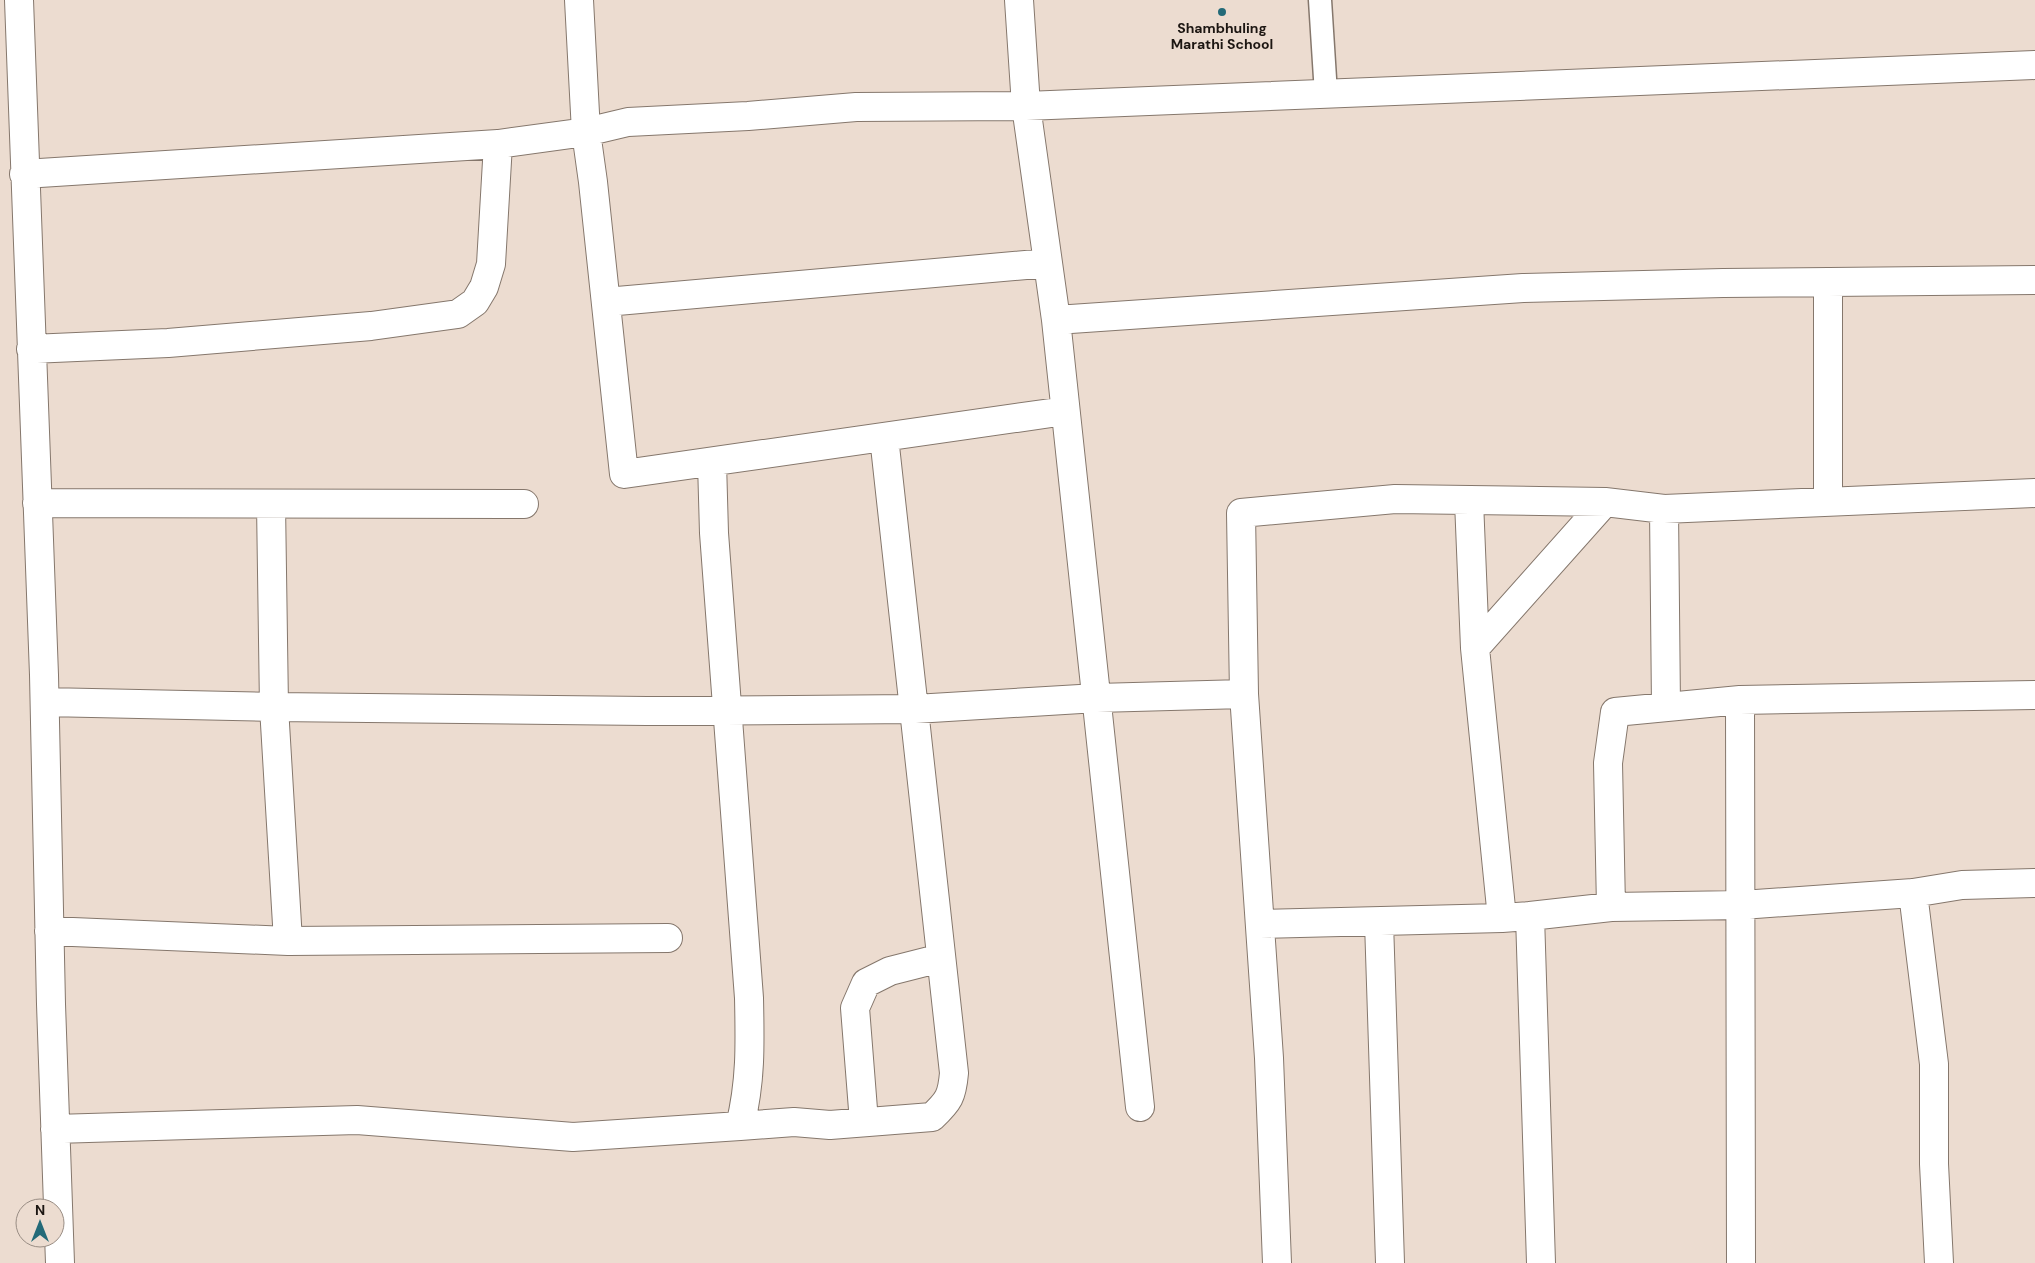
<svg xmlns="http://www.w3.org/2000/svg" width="2035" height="1263" viewBox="0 0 2035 1263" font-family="'DM Sans',sans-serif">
	<rect width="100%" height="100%" fill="#ecdcd0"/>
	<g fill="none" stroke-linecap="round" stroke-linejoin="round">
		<defs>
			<path id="lane" d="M1320 0 1326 94"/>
			<path id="street" d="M19 0 44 675 51 1004 60 1263
				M1019 0 1026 106 1056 320 1140 1107
				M24 174 498 144 586 132 579 0
				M1828 282V501
				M606 302 1048 263
				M1056 320 1523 288 1723 283 2035 280
				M31 349 168 343 371 326 458 314 475 302 484 287 491 264 498 144
				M1065 411 624 474 593 182 586 132 628 122 748 116 856 107 1026 106 2035 65
				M712 462 714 533 749 998C750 1044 751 1081 740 1126L794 1122 830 1125 932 1117C949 1101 952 1096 954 1073L884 437
				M1469 501 1475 648 1502 918
				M37 503 524 504
				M271 504 274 707 288 941 668 938
				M1664 509 1666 707
				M1475 648 1605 502
				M1740 700 1741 1263
				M45 702 274 707 647 711 915 709 1097 698 1244 694
				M1913 893 1934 1064V1164L1939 1263
				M1611 907 1608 763 1615 712 1740 700 2035 695
				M1530 916 1611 907 1742 905 1913 893 1962 885 2035 883
				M1379 922 1390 1263
				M1260 924 1502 918 1530 916 1541 1263
				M49 931 288 941
				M864 1122 855 1008 866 983 890 971 941 958
				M55 1129 357 1120 573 1137 740 1126
				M1277 1263 1269 1058 1244 694 1241 513 1395 499 1605 502 1664 509 2035 493"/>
		</defs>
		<!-- lane casing -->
		<use href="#lane" stroke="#85776c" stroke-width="25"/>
		<!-- street casing -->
		<use href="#street" stroke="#85776c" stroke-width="30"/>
		<!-- lane -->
		<use href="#lane" stroke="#fff" stroke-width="22"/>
		<!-- street -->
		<use href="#street" stroke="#fff" stroke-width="28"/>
	</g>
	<!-- markers -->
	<circle fill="#236a78" stroke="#ecdcd0" stroke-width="2" cx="1222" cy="12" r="5"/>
	<g text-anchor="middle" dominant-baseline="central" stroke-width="5" stroke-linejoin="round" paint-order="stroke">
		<!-- poi labels -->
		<g font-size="14" font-weight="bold" fill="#1c1612" stroke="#ecdcd0">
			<text x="1222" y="28">Shambhuling<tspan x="1222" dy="16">Marathi School</tspan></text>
		</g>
	</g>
	<!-- north arrow -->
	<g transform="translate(40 1223)"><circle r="24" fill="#ecdcd0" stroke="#998d84"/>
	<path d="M0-4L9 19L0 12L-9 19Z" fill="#236a78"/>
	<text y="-8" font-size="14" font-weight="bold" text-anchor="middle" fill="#1c1612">N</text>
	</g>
</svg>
